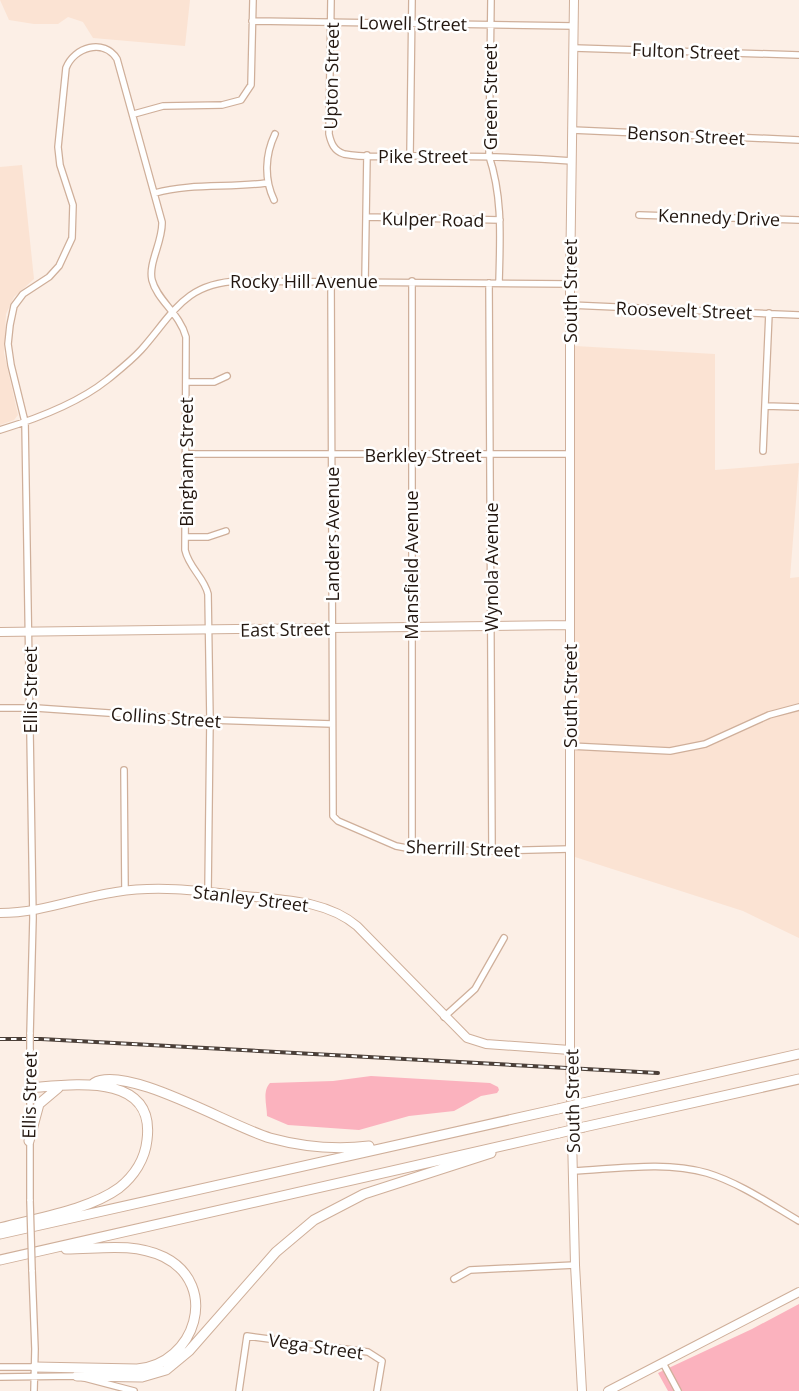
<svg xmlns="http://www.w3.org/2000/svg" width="799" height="1391" viewBox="0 0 799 1391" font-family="'Open Sans',sans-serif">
	<rect width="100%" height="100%" fill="#fcefe6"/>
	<!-- built -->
	<path fill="#fbe3d3" d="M0 0H190L185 46 93 38 83 22 68 17 58 24H34L9 20Z
		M22 165 34 279 14 297 6 314 4 353 18 415 14 420 0 425V167Z
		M575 346 715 354V470L799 463 790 578 799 577V938L743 911 575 857Z"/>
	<!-- green -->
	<path fill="#fbb2be" d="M371 1076 490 1083 498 1087 499 1090 497 1093 481 1096 454 1111 409 1116 359 1130 288 1125 267 1116C267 1106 262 1091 270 1083L333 1081Z
		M799 1304V1391H668L658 1373 752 1329Z"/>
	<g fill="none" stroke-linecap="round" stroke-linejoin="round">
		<defs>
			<path id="minor" d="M331 0 329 134C331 143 334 151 344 154 368 159 397 155 421 156 471 156 521 157 572 161
				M491 0 489 156C503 198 500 239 499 283
				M252 21 574 26
				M574 48 799 55
				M134 114 163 106 222 105 241 100 251 85 253 0
				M572 130 799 140
				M410 155 412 0
				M155 193C191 183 229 188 266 183
				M274 200C264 179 265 155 275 134
				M639 215 799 220
				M366 217 500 220
				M331 281 333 816 338 821 396 846 412 849 492 851 570 849
				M365 281 367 155
				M412 281V849
				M489 283 492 851
				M570 305 799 315
				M186 382H214L227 376
				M765 406 799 407
				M0 430C36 419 77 404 107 380 118 371 131 361 141 350 173 314 184 283 239 281L570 284
				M763 451 769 313
				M186 454H569
				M185 537H208L226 531
				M0 708H36L210 720 332 724
				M570 746 670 751 705 744 769 715 799 707
				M124 770 125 891
				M444 1017 475 989 504 938
				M30 1034 33 918 25 422 11 365 8 344 10 325 14 306 23 294 49 277 59 266 72 238 73 205 60 165 58 147 66 68C74 47 104 38 117 59L162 222C163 241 148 263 152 280 157 300 180 314 186 337L185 550C189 568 204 577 208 594L210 720 208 892
				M573 1171C616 1169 665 1161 707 1173 740 1183 770 1204 799 1221
				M30 1201V1049
				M32 1270 35 1349 34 1391
				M454 1279 470 1270 575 1265
				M663 1363 678 1391
				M0 1367H35
				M0 1377 77 1376 134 1391
				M239 1391 247 1336 368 1352 382 1361 377 1391"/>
			<path id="major" d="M574 0 570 284V1050L575 1265 582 1391
				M0 632 570 625
				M0 913C42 913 75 898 116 892 159 885 202 891 245 896 283 900 326 900 357 926L467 1038 486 1044 570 1050
				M608 1391 799 1292"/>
			<path id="highway" d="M94 1083C126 1064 232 1127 270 1138 303 1147 335 1150 369 1146
				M583 1103 799 1054
				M584 1127 799 1079
				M29 1141 39 1104 58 1088
				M0 1228C36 1218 89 1210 119 1188 134 1176 145 1159 147 1140 156 1071 70 1085 29 1088
				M0 1234 558 1109
				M0 1260 559 1133
				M35 1367 137 1369C196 1364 220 1285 164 1257 132 1242 99 1249 66 1249
				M77 1376 142 1377 166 1370 189 1351 276 1252 314 1220 364 1194 491 1153"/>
		</defs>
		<!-- minor casing -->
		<use href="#minor" stroke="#cfaf9a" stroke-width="8"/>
		<!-- major casing -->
		<use href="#major" stroke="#cfaf9a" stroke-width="10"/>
		<!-- highway casing -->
		<use href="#highway" stroke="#cfaf9a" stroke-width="11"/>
		<!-- minor -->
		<use href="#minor" stroke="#fff" stroke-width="5.5"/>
		<!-- major -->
		<use href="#major" stroke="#fff" stroke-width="8"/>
		<!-- highway -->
		<use href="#highway" stroke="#fff" stroke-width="9"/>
		<defs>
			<path id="rail" d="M0 1039H41L658 1073"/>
		</defs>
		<!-- rail casing -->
		<use href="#rail" stroke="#4b3f38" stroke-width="4"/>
		<!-- rail -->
		<use href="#rail" stroke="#fff" stroke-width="2" stroke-dasharray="5.5" stroke-linecap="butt"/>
		<defs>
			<path id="minor-bridge" d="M30 1049V1034
				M30 1201 32 1270"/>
			<path id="highway-bridge" d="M558 1109 583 1103
				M559 1133 584 1127"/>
		</defs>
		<!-- minor-bridge casing -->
		<use href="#minor-bridge" stroke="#cfaf9a" stroke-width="8" stroke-linecap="butt"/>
		<!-- highway-bridge casing -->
		<use href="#highway-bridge" stroke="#cfaf9a" stroke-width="11" stroke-linecap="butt"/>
		<!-- minor-bridge -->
		<use href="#minor-bridge" stroke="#fff" stroke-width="5.5"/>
		<!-- highway-bridge -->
		<use href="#highway-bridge" stroke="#fff" stroke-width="9"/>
	</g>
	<g text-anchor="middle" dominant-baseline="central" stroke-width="5" stroke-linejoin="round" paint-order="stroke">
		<!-- street labels -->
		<g font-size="18" fill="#231710" stroke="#fff">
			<text transform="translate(413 23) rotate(1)">Lowell Street</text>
			<text transform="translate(686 51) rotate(2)">Fulton Street</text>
			<text transform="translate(331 76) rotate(-89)">Upton Street</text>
			<text transform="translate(490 97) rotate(-90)">Green Street</text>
			<text transform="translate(686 135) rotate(3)">Benson Street</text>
			<text x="423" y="156">Pike Street</text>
			<text transform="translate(719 217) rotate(2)">Kennedy Drive</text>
			<text transform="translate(433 219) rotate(1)">Kulper Road</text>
			<text x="304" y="281">Rocky Hill Avenue</text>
			<text transform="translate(570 291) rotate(-90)">South Street</text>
			<text transform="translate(684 310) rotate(2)">Roosevelt Street</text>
			<text x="423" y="455">Berkley Street</text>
			<text transform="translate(186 462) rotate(-90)">Bingham Street</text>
			<text transform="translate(332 534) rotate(-90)">Landers Avenue</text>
			<text transform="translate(411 565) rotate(-90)">Mansfield Avenue</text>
			<text transform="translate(491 567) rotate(-90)">Wynola Avenue</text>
			<text transform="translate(285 629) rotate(-1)">East Street</text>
			<text transform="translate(30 690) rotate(-90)">Ellis Street</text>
			<text transform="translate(570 696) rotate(-90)">South Street</text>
			<text transform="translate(166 717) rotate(4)">Collins Street</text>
			<text transform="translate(463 848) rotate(2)">Sherrill Street</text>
			<text transform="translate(251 898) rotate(7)">Stanley Street</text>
			<text transform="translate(29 1095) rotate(-89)">Ellis Street</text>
			<text transform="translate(572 1101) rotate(-91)">South Street</text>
			<text transform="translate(316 1346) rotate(8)">Vega Street</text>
		</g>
	</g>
</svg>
